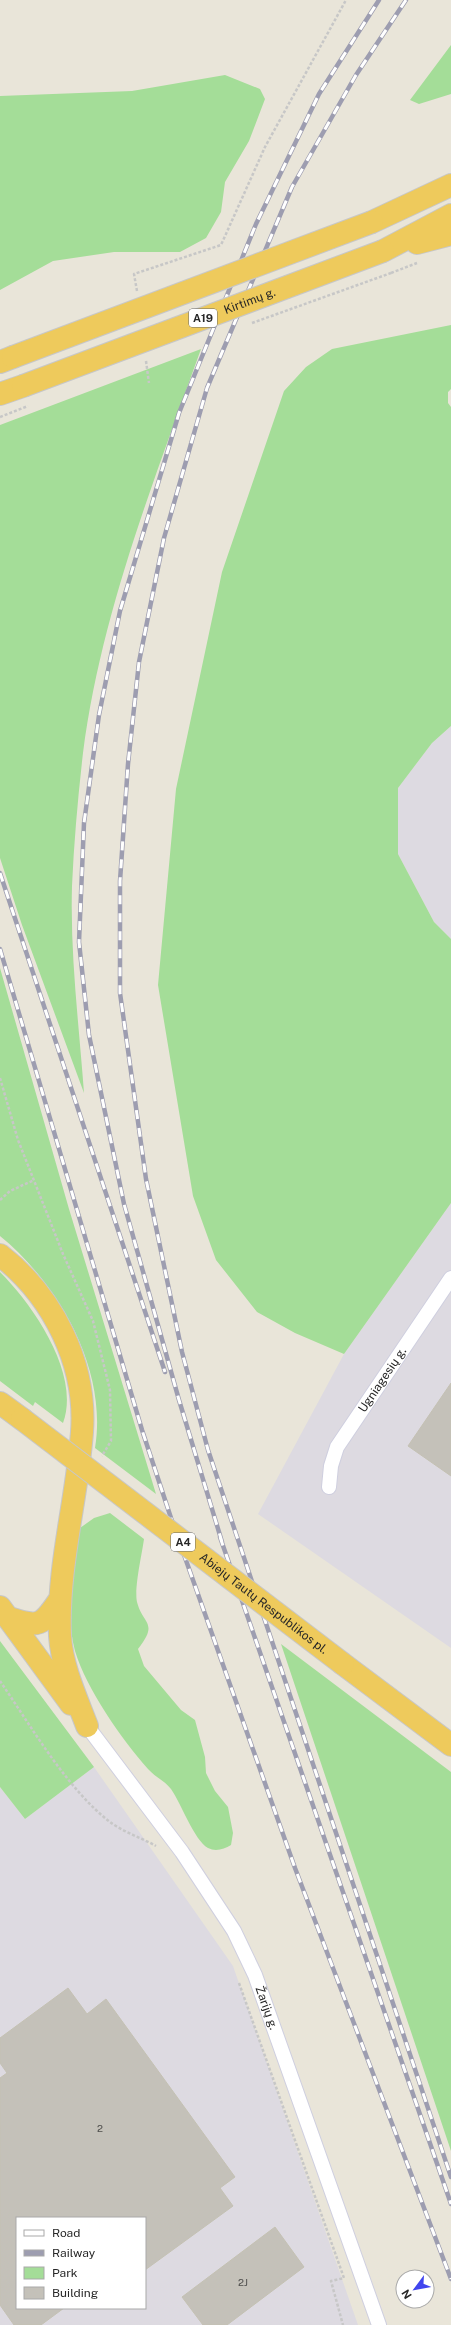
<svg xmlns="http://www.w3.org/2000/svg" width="451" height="2325" viewBox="0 0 451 2325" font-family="'Public Sans',sans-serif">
	<rect width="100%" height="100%" fill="#e9e5d9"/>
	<!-- industrial -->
	<path fill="#dddae1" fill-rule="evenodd" d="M451 726V939L434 922 398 854V788L432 743Z
		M451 1203V1648L258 1514 344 1354Z
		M94 1767 233 1966 358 2325H0V1787L25 1819ZM17 2218H145V2308H17Z"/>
	<!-- green -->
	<path fill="#a4dd98" d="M451 45V94L419 104 410 100Z
		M225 75 260 89 265 99 249 141 225 182 221 212 206 238 180 252H114L53 261 0 290V96L132 91Z
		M451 325V389L448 392V403L451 407V726L432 743 398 788V854L434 922 451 939V1203L344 1354 295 1333 257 1312 216 1260 193 1196 158 985 176 789 222 572 284 391 306 367 332 349Z
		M201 349C154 481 101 613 83 753 78 796 74 842 72 886 70 955 79 1025 84 1093L22 925 0 858V425Z
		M0 968 69 1209 156 1494 95 1448C108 1370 59 1284 0 1236Z
		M0 1272C33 1305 81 1374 63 1423L35 1402 33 1406 0 1381Z
		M110 1513 144 1539C142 1554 134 1588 137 1602 143 1625 159 1622 138 1649L144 1666 181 1710 195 1720 205 1757 206 1773 215 1791 228 1807 233 1833 231 1845C224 1849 216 1852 208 1848 194 1840 181 1803 171 1789 165 1781 155 1777 148 1769 122 1740 86 1688 75 1651 64 1610 74 1569 80 1528L94 1518Z
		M0 1641 94 1767 25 1819 0 1787Z
		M281 1644 451 1772V2151Z"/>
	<!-- building -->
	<path fill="#c4c1b9" stroke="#c4c1b3" d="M451 1383V1476L408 1446Z
		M68 1988 87 2014 106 1999 235 2177 220 2188 233 2206 145 2270V2218H17V2308H64L41 2325H14L0 2305V2078L7 2073 0 2063V2038Z
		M275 2227 304 2267 227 2325H203L182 2297Z"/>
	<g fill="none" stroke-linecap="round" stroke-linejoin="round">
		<defs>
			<g id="minor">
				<path id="s1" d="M329 1487 331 1466 337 1447 451 1278"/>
				<path id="s2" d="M87 1726 182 1852 234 1931 255 1975 379 2325"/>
			</g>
			<path id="trunk" d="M372 222 451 185
				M417 243 451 234
				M383 251 451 215
				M0 362 13 357
				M0 394 23 386
				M0 1255C53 1296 87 1364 82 1432 77 1500 57 1567 60 1636 62 1667 76 1697 87 1726
				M0 1403 22 1419
				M0 1607 71 1704
				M9 1618C39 1628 42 1626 60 1599
				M343 1664 451 1745"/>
		</defs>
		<!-- minor casing -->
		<use href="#minor" stroke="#cfcfdf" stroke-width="16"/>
		<!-- trunk casing -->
		<use href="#trunk" stroke="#c7c7c7" stroke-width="24"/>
		<!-- path -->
		<path stroke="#c7c7c7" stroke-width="2.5" stroke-dasharray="3 2" stroke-linecap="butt" d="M391 273 417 263
			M137 291 134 274 221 245 265 147 346 0
			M146 361 149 383
			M0 1078 18 1140 63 1254 93 1321 110 1390 111 1441 102 1456
			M0 1200 10 1191 34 1180
			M0 1681C31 1726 67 1789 110 1822 123 1832 142 1838 156 1846
			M239 1983 344 2278 331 2281 343 2325"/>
		<!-- minor -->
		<use href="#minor" stroke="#fff" stroke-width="14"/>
		<!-- trunk -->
		<use href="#trunk" stroke="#eeca5c" stroke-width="22"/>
		<defs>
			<path id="rail" d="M406 0 356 75 292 187 207 388 164 538 139 662 128 764 120 881V993L146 1179 182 1352 208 1450 451 2177
				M0 873 165 1372
				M0 949 142 1430 171 1518 295 1868 451 2279
				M220 1537 451 2204
				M222 1542 179 1400 124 1204 89 1035 79 942 84 823 99 715 120 611 179 413 256 224 319 94 379 0"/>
		</defs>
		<!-- rail casing -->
		<use href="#rail" stroke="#9d9db0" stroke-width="4.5"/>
		<!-- rail -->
		<use href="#rail" stroke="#fff" stroke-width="3" stroke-dasharray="9" stroke-linecap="butt"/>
		<defs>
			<g id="trunk-bridge">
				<path d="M13 357 372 222"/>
				<path id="s3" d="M23 386 383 251"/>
				<path id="s4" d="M22 1419 343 1664"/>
			</g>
		</defs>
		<!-- trunk-bridge casing -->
		<use href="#trunk-bridge" stroke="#c7c7c7" stroke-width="24" stroke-linecap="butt"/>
		<!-- path-bridge -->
		<path stroke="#c7c7c7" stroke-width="2.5" stroke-dasharray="3 2" stroke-linecap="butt" d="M252 323 391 273
			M0 417 28 406"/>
		<!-- trunk-bridge -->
		<use href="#trunk-bridge" stroke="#eeca5c" stroke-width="22"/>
	</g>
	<g text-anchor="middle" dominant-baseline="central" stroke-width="3.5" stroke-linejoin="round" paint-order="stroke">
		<!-- number labels -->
		<g font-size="10" fill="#4e4e4c">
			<text x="100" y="2128">2</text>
			<text x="243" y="2282">2J</text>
		</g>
		<!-- shield labels -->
		<g fill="#fff" stroke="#686868" stroke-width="1">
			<rect x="189" y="309" width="28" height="18" rx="3"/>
			<rect x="171" y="1533" width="24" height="18" rx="3"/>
		</g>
		<g font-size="11" font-weight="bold" fill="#272727">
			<text x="203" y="318">A19</text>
			<text x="183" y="1542">A4</text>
		</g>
		<!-- street labels -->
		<g font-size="12" fill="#272727" stroke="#fff">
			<text stroke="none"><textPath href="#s3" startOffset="242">Kirtimų g.</textPath></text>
			<text stroke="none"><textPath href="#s1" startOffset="122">Ugniagesių g.</textPath></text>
			<text stroke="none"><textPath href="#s4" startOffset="304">Abiejų Tautų Respublikos pl.</textPath></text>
			<text stroke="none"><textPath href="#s2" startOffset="336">Žarijų g.</textPath></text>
		</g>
	</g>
	<!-- legend -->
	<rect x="16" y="2217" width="130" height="92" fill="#ffffff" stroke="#a9a9a9"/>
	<rect x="24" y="2230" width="20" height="6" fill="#ffffff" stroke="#a9a9a9"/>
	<text x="52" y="2237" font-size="12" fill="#272727">Road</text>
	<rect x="24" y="2250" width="20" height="6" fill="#9d9db0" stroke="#a9a9a9"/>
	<text x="52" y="2257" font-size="12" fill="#272727">Railway</text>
	<rect x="24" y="2267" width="20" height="12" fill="#a4dd98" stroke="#a9a9a9"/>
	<text x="52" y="2277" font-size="12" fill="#272727">Park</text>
	<rect x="24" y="2287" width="20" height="12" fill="#c4c1b9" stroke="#a9a9a9"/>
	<text x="52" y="2297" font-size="12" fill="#272727">Building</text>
	<!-- north arrow -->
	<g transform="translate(415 2289) rotate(238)"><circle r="19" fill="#ffffff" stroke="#a9a9a9"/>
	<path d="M0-3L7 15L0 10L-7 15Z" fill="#4145ee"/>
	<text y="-6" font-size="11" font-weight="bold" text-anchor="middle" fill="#272727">N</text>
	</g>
</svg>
